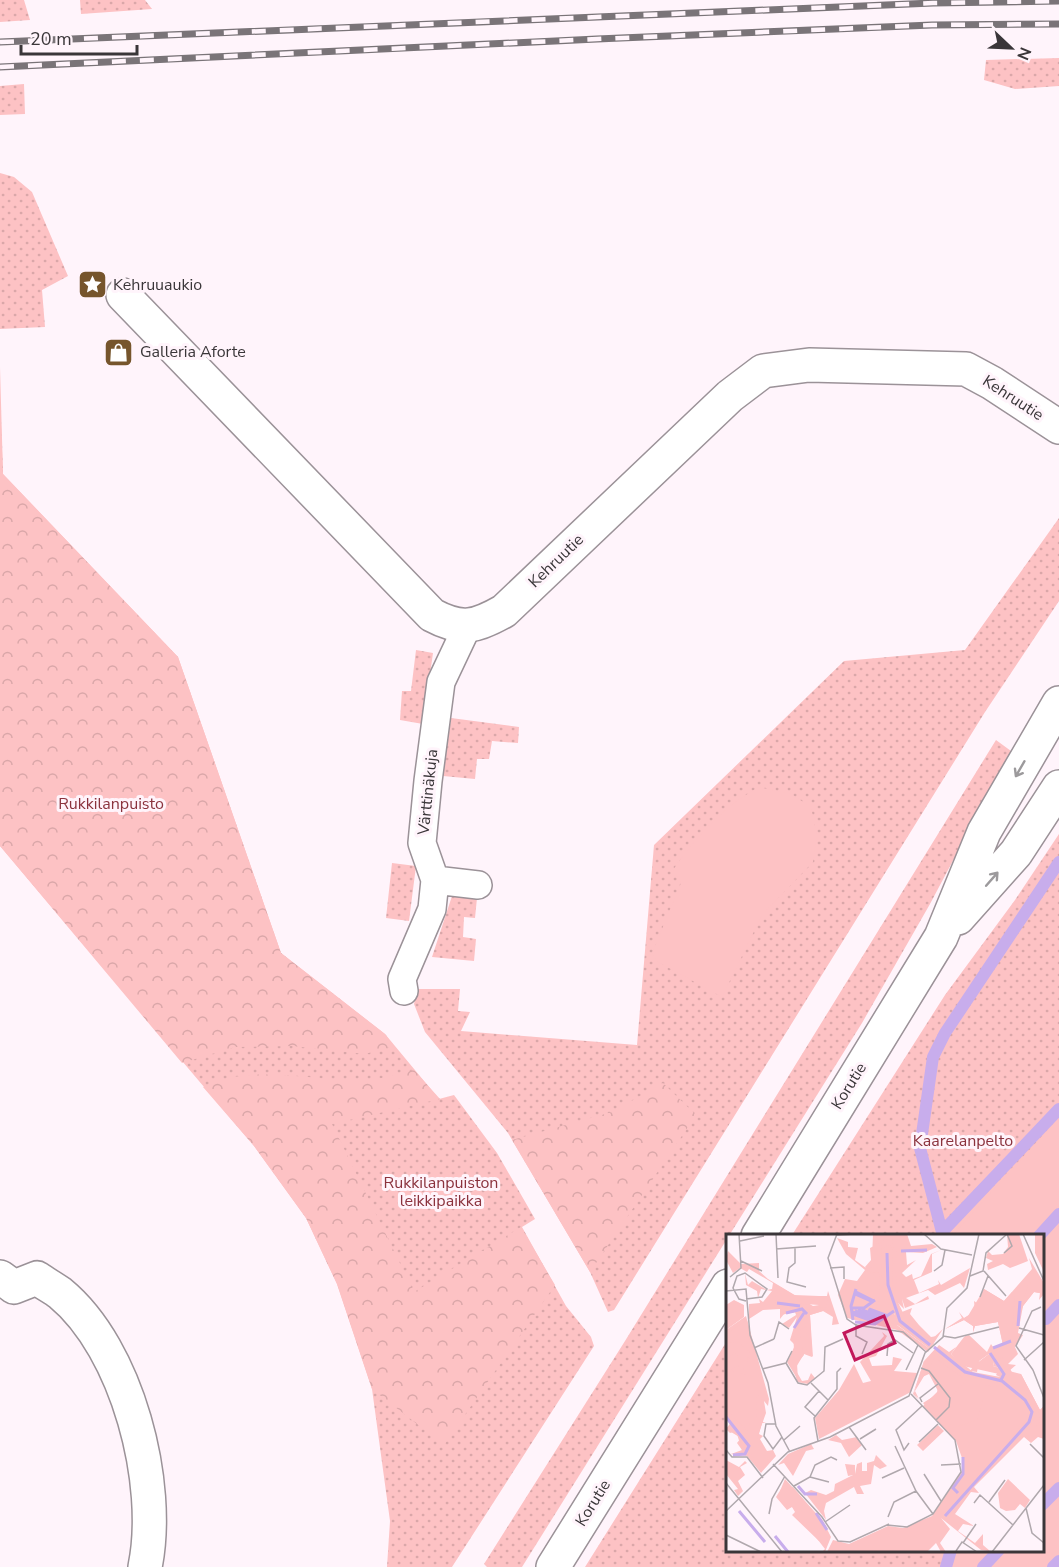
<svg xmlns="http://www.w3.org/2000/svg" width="1059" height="1567" viewBox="0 0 1059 1567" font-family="'Nunito Sans',sans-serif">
	<defs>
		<pattern id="grass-dots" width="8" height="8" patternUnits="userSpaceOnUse" patternTransform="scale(1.5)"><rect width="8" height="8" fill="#fdc2c4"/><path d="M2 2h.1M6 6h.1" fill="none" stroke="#daa7a9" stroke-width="1.8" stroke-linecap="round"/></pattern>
		<pattern id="forest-crowns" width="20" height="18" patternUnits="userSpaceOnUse" patternTransform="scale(1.5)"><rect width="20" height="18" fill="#fdc2c4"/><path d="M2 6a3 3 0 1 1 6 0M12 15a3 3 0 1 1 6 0" fill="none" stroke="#daa7a9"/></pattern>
	</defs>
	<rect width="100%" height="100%" fill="#fff4fb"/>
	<!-- grass -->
	<path fill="url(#grass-dots)" d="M0 0H24L30 20 0 22Z
		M80 0H145L152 9 81 14Z
		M1059 58V86L1015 89 984 80 986 60Z
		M24 84 25 114 0 115V86Z
		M0 173 14 177 32 192 68 276 42 290 45 327 0 329Z
		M0 367 3 474 178 657 281 953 385 1034 439 1099 454 1095 497 1153 535 1219 522 1227 566 1306 591 1337 594 1346 452 1567H387L390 1521 372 1389 337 1284 306 1218 254 1146 0 846Z
		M1059 518V601L985 712 614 1310 608 1312 590 1272 508 1133 425 1032 414 1004 418 989H460L458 1011 470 1012 461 1031 637 1045 654 845 844 661 965 650Z
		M416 650 433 653 423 724 400 720 402 691H411Z
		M451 718 519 727 518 743 492 741 489 759H477L475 779 443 776Z
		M996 740 1011 751 930 904 862 1023 522 1567H487L484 1564 625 1341Z
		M1059 834V1567H585L727 1341 728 1550H1042V1236L792 1235 945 995 1015 900Z
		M392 863 416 866 409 921 386 918Z
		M452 896 477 898 475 918 464 917 463 937 476 939 474 961 432 957Z"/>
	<!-- forest -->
	<path fill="url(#forest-crowns)" d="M0 399 3 474 178 657 281 953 385 1034 394 1046 365 1054 292 1046 235 1047 182 1063 0 846Z
		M414 1070 440 1099 332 1124 414 1292 521 1227 555 1285 444 1445 372 1389 337 1284 306 1218 254 1146 203 1087C252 1062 315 1083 368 1080 383 1079 399 1073 414 1070Z
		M663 1083 696 1115 590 1272 512 1140 612 1112Z"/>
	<!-- garden -->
	<path fill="#fdc2c4" d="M759 787 791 794 811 807 817 836 813 862 762 915 722 997 658 962 652 953 681 883 673 870C696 837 724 806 759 787Z
		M1059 1117V1567H946L951 1551 1042 1550V1236L953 1235Z"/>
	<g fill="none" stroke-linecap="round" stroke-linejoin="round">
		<!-- stream -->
		<path stroke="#c8adec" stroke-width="12" d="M942 1232 1059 1109
			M943 1236 920 1148 933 1057 945 1033 1059 862
			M1039 1236 1059 1214
			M1046 1319 1059 1305
			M1042 1505 1059 1488
			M946 1567 951 1550
			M983 1567 999 1550
			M1053 1567 1059 1561"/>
		<defs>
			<path id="pedestrian" d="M435 880 478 885
				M404 991 402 979 432 909 435 880 422 843 428 781 441 682 467 627"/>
			<path id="minor" d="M123 295 432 615C462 631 476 627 504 611L730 396 763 371 809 365 966 369 992 383 1059 427
				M0 1277 14 1287 37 1278C44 1283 53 1288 60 1293 128 1349 162 1484 145 1567"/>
			<path id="tertiary" d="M958 918 1016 853 1059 787
				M758 1236 941 937 984 832 1059 703
				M553 1567 728 1286"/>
		</defs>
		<!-- pedestrian casing -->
		<use href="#pedestrian" stroke="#9b9298" stroke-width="30"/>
		<!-- minor casing -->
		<use href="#minor" stroke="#9b9298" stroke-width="36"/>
		<!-- tertiary casing -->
		<use href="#tertiary" stroke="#9b9298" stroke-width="36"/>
		<!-- pedestrian -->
		<use href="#pedestrian" stroke="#fff" stroke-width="27"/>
		<!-- minor -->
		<use href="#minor" stroke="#fff" stroke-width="33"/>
		<!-- tertiary -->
		<use href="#tertiary" stroke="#fff" stroke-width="33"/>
		<defs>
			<path id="rail" d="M0 42 933 3 1059 1
				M0 67 597 39 932 25 1059 24"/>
		</defs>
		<!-- rail casing -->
		<use href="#rail" stroke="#7a7478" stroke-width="7"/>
		<!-- rail -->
		<use href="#rail" stroke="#fff4fb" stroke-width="4.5" stroke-dasharray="14" stroke-linecap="butt"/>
	</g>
	<!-- one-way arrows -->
	<defs><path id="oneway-shaft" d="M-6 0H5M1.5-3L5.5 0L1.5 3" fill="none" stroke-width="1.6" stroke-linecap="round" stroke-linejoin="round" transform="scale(1.5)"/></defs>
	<g stroke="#9c9a9c">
		<use href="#oneway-shaft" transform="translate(1020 769) rotate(120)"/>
		<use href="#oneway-shaft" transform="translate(992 879) rotate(-49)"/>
	</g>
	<!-- icons -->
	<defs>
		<symbol id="sight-square" viewBox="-11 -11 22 22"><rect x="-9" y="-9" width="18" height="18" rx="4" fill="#76552c" stroke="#fff4fb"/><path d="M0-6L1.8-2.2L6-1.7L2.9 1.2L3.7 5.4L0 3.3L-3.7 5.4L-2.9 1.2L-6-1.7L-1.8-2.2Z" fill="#fff"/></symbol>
		<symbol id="shop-square" viewBox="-11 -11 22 22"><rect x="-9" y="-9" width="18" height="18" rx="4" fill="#76552c" stroke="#fff4fb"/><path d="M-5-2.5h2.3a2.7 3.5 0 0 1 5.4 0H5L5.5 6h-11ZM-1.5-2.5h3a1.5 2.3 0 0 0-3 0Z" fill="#fff"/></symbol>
	</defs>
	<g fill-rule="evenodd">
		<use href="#sight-square" x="76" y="268" width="33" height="33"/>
		<use href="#shop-square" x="102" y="336" width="33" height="33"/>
	</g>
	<g text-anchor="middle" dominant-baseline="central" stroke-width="6" stroke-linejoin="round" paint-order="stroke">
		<!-- poi labels -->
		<g font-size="16" fill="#3a3639" stroke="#fff4fb" text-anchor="start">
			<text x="113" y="285">Kehruuaukio</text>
			<text x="140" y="352">Galleria Aforte</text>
		</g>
		<!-- street labels -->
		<g font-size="16" fill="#3a3639" stroke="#fff4fb">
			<text transform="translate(1013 398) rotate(33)">Kehruutie</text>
			<text transform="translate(556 561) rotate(-44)">Kehruutie</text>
			<text transform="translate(428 792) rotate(-84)">Värttinäkuja</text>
			<text transform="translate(849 1086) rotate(-58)">Korutie</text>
			<text transform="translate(593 1503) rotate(-58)">Korutie</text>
		</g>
		<!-- park labels -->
		<g font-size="16" fill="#8b323d" stroke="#fff4fb">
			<text x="111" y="804">Rukkilanpuisto</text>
			<text x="963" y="1141">Kaarelanpelto</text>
			<text x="441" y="1183">Rukkilanpuiston<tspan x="441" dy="18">leikkipaikka</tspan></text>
		</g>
	</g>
	<!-- overview -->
	<g transform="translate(726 1234)">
		<rect width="318" height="318" fill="#fff4fb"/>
		<path d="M147 0H181L185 12 206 10 211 13 197 19 180 18 181 31 190 26 176 39 180 43 186 40 187 45 195 42 205 20 215 16 206 20V38L188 46 193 59 213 50 212 46 215 51 244 34 238 54 234 49 209 61 202 56 180 64 189 70 202 62 203 65 179 74 176 65 178 75 172 69 163 83 186 74 184 80 193 91 205 103 211 102 207 111 191 96 171 91 204 115 202 118 171 96 121 84 112 61 119 45 131 47 139 36 120 20 111 4 122 8V13L132 14 129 26 140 34 146 26ZM2 17 15 30 33 29V37L42 45 87 72 93 71V62H101L102 57 113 90 106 91 107 83 97 77 84 81 86 123 78 120 69 135 76 147 82 146 85 139 89 144 82 150 71 148 65 120 69 111 64 106 71 83 63 94 56 90 70 81 69 78 55 81 54 75 37 76 23 85V70L34 69 33 65 37 68 46 57 35 55 32 64 31 57 20 51 19 39 22 51 26 47 41 56 46 55 47 49 23 35 21 38 14 34 7 39 0 26ZM303 24 318 49V60L313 66 314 59 308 58 297 72 292 99 297 101 289 113 292 120 282 130 290 131 283 137 295 140 314 176 318 172V205L312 203 305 209 298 203 248 253 253 259 245 258 229 280 248 292 237 290 232 297 249 309 257 300V311L264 317 255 316 215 284 224 295 214 309 220 318H215L210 309 201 318H101L107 306 123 310 162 292 177 294 206 282 236 237V224L230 207 197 172 212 157 203 140 194 144 188 158 192 165 187 160 198 127 209 115 243 141 274 143 270 141 274 134 267 132 269 124 263 120 253 127 251 138 244 137 250 129 246 122 237 128 250 111 238 102 243 101 261 118 265 110 267 113 277 111 272 88 249 92 247 98V92L238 86 219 95 242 82 258 55 278 67 306 35ZM20 82 43 165 42 172 38 167 37 188 40 189H36L33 200 37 202 34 205 41 217 47 216 50 222 35 239 21 222 5 220 16 216 11 209 15 204 0 195 4 190 0 185V96ZM212 191 218 197 197 217 191 211ZM150 221 161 232 154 235 148 231 145 250 134 252 138 260H131L128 253 100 269 98 277 109 281 98 277 100 286 79 259 85 256 100 261 108 257 109 250 127 241 122 242 119 230 129 231V240L131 230 136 228V237H141V229L148 227ZM0 226 13 233 19 227 21 229 14 233 19 241 12 247 17 257 24 250 12 262 8 256 12 255 0 240ZM59 245 97 287 105 303 99 318H96L99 315 54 257Z" fill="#fdc2c4"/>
		<path d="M151 0H167L166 10 161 5 151 11 165 12 173 19 167 31 171 45 168 60 181 87 206 105 217 95 204 115 170 90 173 88 159 63 163 59 154 52 153 38 143 39 149 25 142 38 139 33 145 26 144 14 150 11ZM281 0H293L302 27 284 34 277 30 262 36 261 30 267 27 260 24 262 17 266 21 277 20 282 13ZM309 0H318L317 36 309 19ZM312 43 318 60 308 58 297 72 290 92 302 51ZM51 51 68 61 93 62V71L49 68ZM258 55 278 67 286 58 289 61 287 88 276 126 267 119V114L277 111 272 88 249 92 247 98V92L238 86 219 95 236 84 233 78 238 84 249 77 248 67 252 70ZM103 62 107 78 94 74 97 77 84 81 87 123 79 114 81 92 73 97 78 121 71 129 72 146 61 128 67 117 74 120 72 113 68 116 67 97 77 77 58 80 54 85V75H84L83 78 86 75 95 73 100 74ZM8 66 18 71V83L0 96V71ZM21 86 29 118 26 120 13 109 4 108 0 113V100ZM156 98 161 102 150 122 143 124 146 132 166 131 167 123 176 125 168 137 191 139 185 158 93 205 89 184 113 156 128 130 137 149 145 147 134 128 158 102ZM213 111 223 118 230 113 225 120 247 138 274 143 270 153 253 150 257 166 251 186 221 196 197 169 211 160 212 151 216 158 206 164 217 170 233 155 231 150 235 152 240 146 209 124 189 157 193 165 188 159 198 127 203 132 201 126 206 120 218 126 208 117ZM9 117 12 124 20 122 24 125 25 129 17 133 20 141 4 136 23 127 20 123 4 131 2 125ZM283 133 287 140H295L314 176 318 172V193L317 190 308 193 315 188 312 175 279 142ZM30 160 38 167 40 179 31 204 42 223 39 234 32 232 25 220 16 216 10 197 4 199 0 195 4 190 0 176 25 200 21 192 31 184ZM304 182 308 186 218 282V264L227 253 235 261ZM110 201 116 206 131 203 136 211 123 223 115 209 102 206ZM85 210 88 215 80 217 67 242 58 229 52 231 62 220ZM67 253 99 291 101 296 89 281 85 288 95 302 93 307 66 281 69 278 66 273 61 276 50 263 55 255Z" fill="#fdc2c4"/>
		<path d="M155 13 166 14 167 58 161 57 156 43ZM166 59 178 88 207 114 174 87 163 63Z" fill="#fdc2c4"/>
		<path d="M154 55 173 88 169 91 160 85 151 89 140 85 143 70 149 74 152 71ZM238 103H244L260 119 251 129 263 120 269 124 267 132 274 134 273 140 237 132 225 120ZM282 245 304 266 299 274 294 270 289 276 280 277 274 274 272 259Z" fill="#fdc2c4"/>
		<path fill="none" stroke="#c8adec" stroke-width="3" d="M175 17 201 16M161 19 162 51 174 87 204 111M130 58 148 67M129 60 147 68M51 69 74 72M126 74H138L149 66M143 75 162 82M132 76 153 84M136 76 158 84M142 76 161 84M129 77 152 85M127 78 151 87M60 79 76 75 81 80M127 80 149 88M127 86 125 72 130 55M129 88 149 90 168 77M292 92 294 67M68 94 78 79M208 113 239 138 276 147 299 166 306 178 303 188 219 282M267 114 285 107M264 119 278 140 275 146M0 183 23 212 19 220 7 221M72 252 79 260H91M232 259 227 254 237 240V223M13 277 39 308M90 279 101 296M49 302 62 318"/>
		<path fill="none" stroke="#b0a8ad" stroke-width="1.5" d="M50 0 52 44M111 0 102 24 121 85 130 91 177 98 200 118M198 0 215 15 246 21M297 0 318 47M110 1 129 0M14 7 38 2M69 14V29L63 34 61 48 80 53M50 15 90 12M278 19 286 12 281 0M15 27 36 37M104 34 118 33V45M208 37 216 31 219 16M258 37 280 62M244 42 257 37 260 19 281 0M4 43 15 34 13 0M0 57 20 55 24 101 42 149 50 192 64 218M254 63 262 42M20 65 36 63 41 55 19 39 11 42 7 54 13 65 20 67M130 90V102L141 108 136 120M293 94 318 101M217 102 229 104 273 93M48 105 53 88 63 95M28 114 48 105M161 122 162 110 169 106 187 119M298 126 318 108M60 129 72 149 81 151 98 137 99 113 117 105M195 134 203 137 224 164 223 173 210 186M36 135 60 129 66 117M180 136 192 111M307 136 290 112 306 77 315 73M307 136 318 164M85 149 102 166M196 168 194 164 212 150M89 182 79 173 93 157M50 190H40L38 202 47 215 56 203M123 193 140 216M134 205 150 195M58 206 74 192M92 207 88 184 111 155V138L115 134M193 208 212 190M183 209 178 216 170 196 196 172M304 210 318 224M169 212 190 257 207 280M0 216 6 223H21L37 244M47 230 96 283 112 307 124 308 163 290M215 231 235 230M198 240 215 267M84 243 103 248M156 244 178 234M0 249 56 318M68 252 84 243 89 231 105 223 111 226M263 268 279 246M248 269 254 261 287 291M300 274 306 299 318 309M0 277 62 218 104 203 183 162 199 119 217 103 221 74 241 54 253 0M43 280 46 265 59 242M162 283 168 268 190 257M99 288 124 271M161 291 181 293 207 280 235 238 229 206 185 160M0 301 35 318M237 309 250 290M230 317 236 308 251 318M266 318 318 251"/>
		<path fill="#c2185b" fill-opacity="0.15" stroke="#c2185b" stroke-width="3" d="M158 82 169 109 129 126 118 99Z"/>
		<rect width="318" height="318" fill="none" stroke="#3a3639" stroke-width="3"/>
	</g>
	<!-- north arrow -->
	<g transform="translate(1011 48) rotate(113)" stroke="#fff4fb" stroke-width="4.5" paint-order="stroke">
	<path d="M0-4.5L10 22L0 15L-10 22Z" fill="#3a3639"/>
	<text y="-9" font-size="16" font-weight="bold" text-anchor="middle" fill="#3a3639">N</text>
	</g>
	<!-- scale -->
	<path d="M21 45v9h116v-9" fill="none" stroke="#3a3639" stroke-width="3"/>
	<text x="30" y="45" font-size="18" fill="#3a3639" stroke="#fff4fb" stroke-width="4.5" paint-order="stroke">20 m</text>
</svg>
